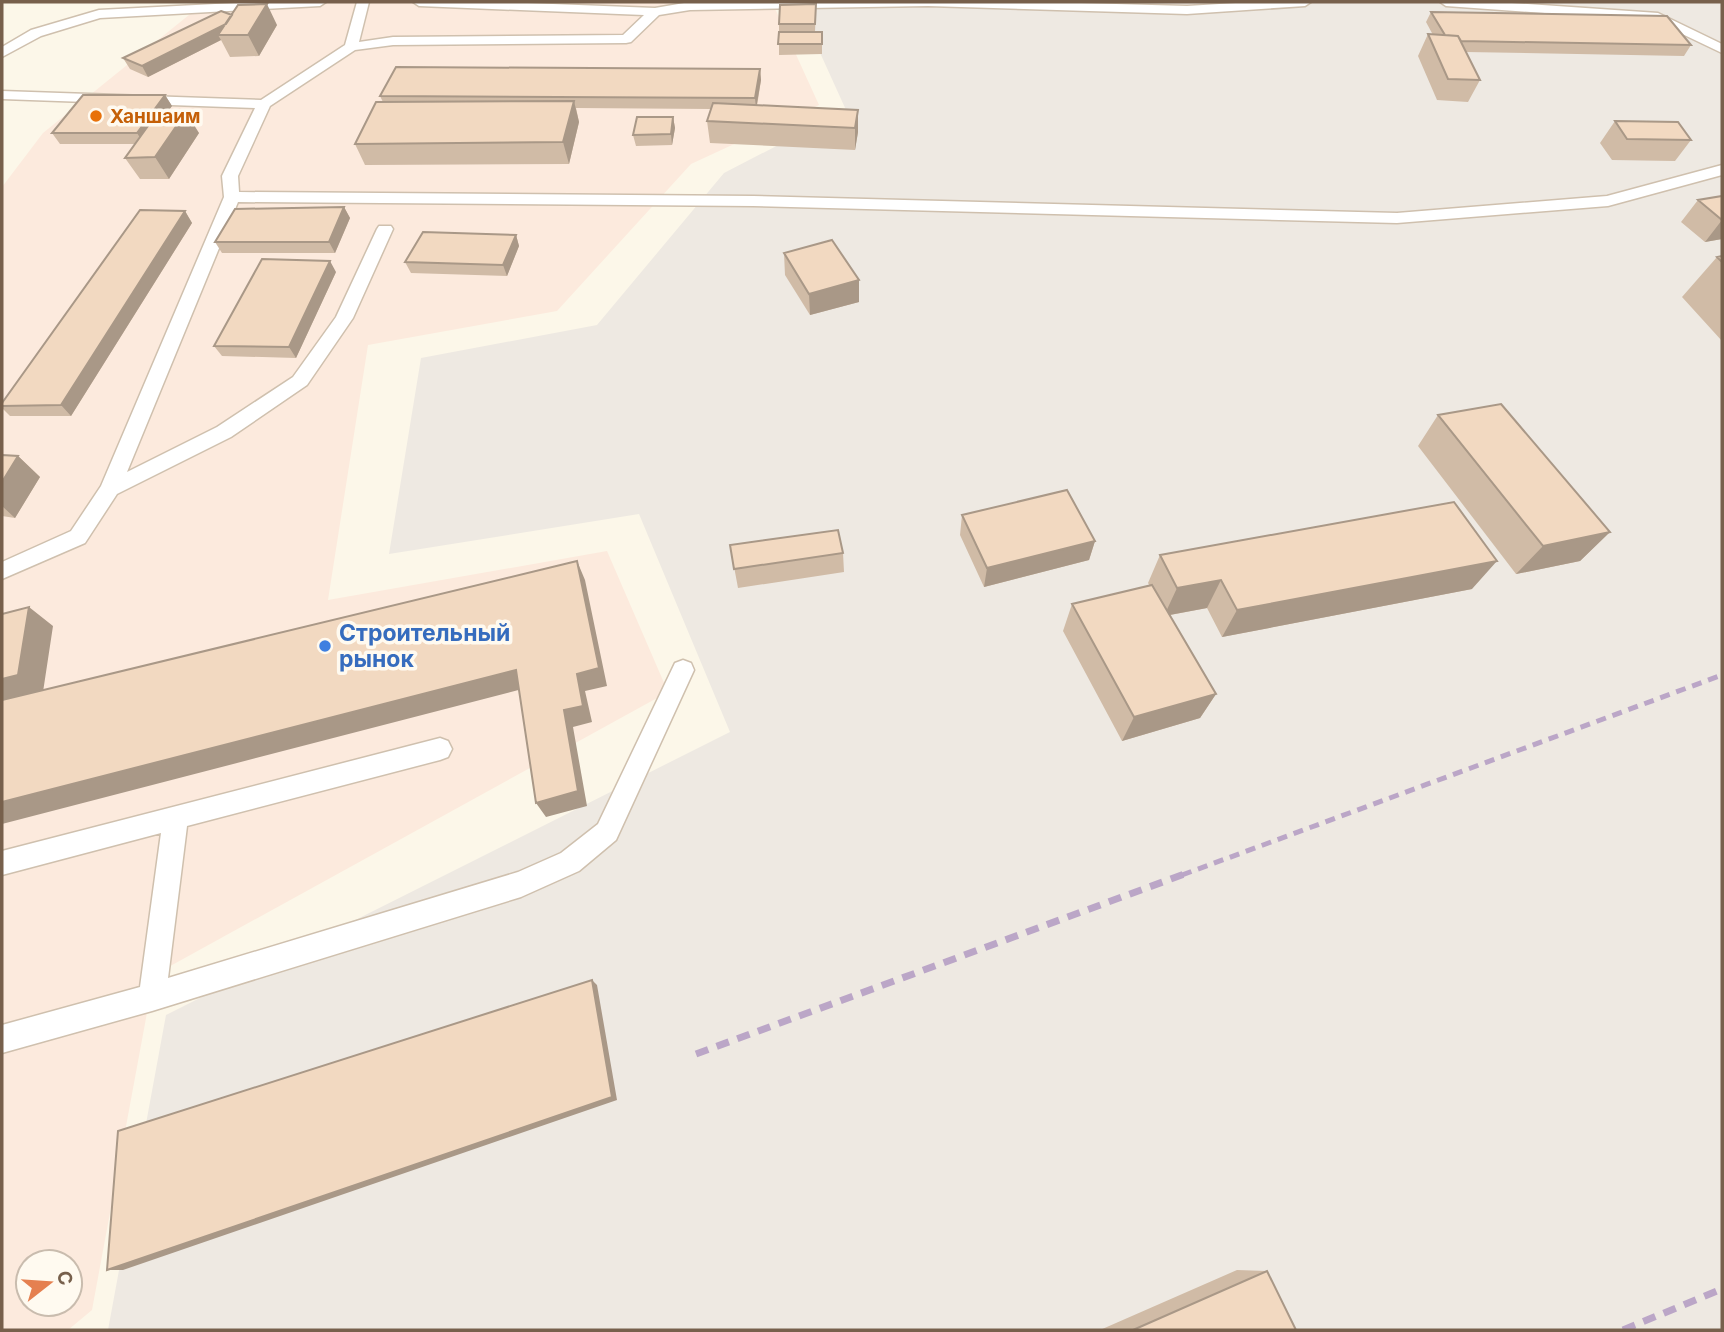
<svg xmlns="http://www.w3.org/2000/svg" width="1724" height="1332" viewBox="0 0 1724 1332" font-family="Inter,sans-serif">
	<rect width="100%" height="100%" fill="#fcf7e9"/>
	<!-- commercial -->
	<path fill="#fceadd" fill-rule="evenodd" d="M205 2H772L819 105 691 164 557 311 368 345 328 600 607 551 668 692 154 975 92 1310 68 1330H2V187L43 133ZM28 1262H70V1304H28Z"/>
	<!-- industrial -->
	<path fill="#eee9e2" d="M797 2H1722V1330H108L166 1015 730 732 639 514 389 554 421 358 597 325 724 173 846 110Z"/>
	<g fill="none" stroke-linecap="round" stroke-linejoin="round">
		<defs>
			<path id="lane" d="M254 2H326L320 6 100 18 41 36 2 57V47L31 30 99 10Z
				M357 2H369L359 42 393 37 623 35 644 15 419 6 413 2H504L655 8 690 2H1045L1187 6 1252 2H1311L1305 6 1187 14 928 6 690 10 659 15 631 42 626 43 393 45 355 50 270 106 238 176 239 192 753 196 1397 213 1607 196 1722 165V175L1608 206 1397 223 753 206 238 202 127 472 217 427 293 377 336 317 377 229 379 226H391L393 229 353 318 307 385 231 437 117 494 85 543 2 579V562L71 531 101 486 224 197 222 176 255 108 2 99V91L261 100 345 45Z
				M1440 2H1497L1658 13 1722 44V53L1655 21 1446 6Z
				M683 660 691 663 694 670 616 840 579 871 521 897 152 1011 2 1053V1025L140 987 161 833 2 875V851L440 738 448 741 452 749 448 757 440 760 187 826 168 978 518 872 561 853 598 824 675 663Z"/>
		</defs>
		<!-- lane casing -->
		<use href="#lane" stroke="#cfc0ae" stroke-width="3"/>
		<!-- lane -->
		<use href="#lane" fill="#fff" fill-rule="evenodd"/>
		<!-- rail-far1 -->
		<path stroke="#bba6c7" stroke-width="5" stroke-dasharray="10 7" stroke-linecap="butt" d="M1182 875 1722 675"/>
		<!-- rail -->
		<path stroke="#bba6c7" stroke-width="7" stroke-dasharray="13 9" stroke-linecap="butt" d="M696 1054 1187 873
			M1623 1330 1722 1289"/>
	</g>
	<!-- wall -->
	<path fill="#d0bba6" d="M816 4 815 32H822V54L779 55V24Z
		M1431 12 1691 45 1684 56 1466 52 1480 80 1468 102 1437 100 1418 56 1428 34 1433 35 1426 22Z
		M232 15 277 25 259 56 230 57 221 40 148 77 130 69 123 58Z
		M760 69 761 80 757 106 858 110V132L855 150 710 143 707 121 711 109 576 108 579 122 569 164 365 165 355 144 383 102 380 96Z
		M165 95 172 106 167 112 199 133 169 179H140L125 158 135 144H60L52 133Z
		M673 117 675 128 672 145 636 146 633 135Z
		M1615 121 1691 140 1675 161 1612 160 1600 143Z
		M1722 196V239L1705 242 1681 222 1698 200Z
		M344 207 350 218 335 253H222L215 242Z
		M185 211 192 223 71 416H10L2 408V403Z
		M516 235 519 246 507 276 411 273 405 262Z
		M784 253 859 280V302L810 315 785 275Z
		M1722 256V341L1682 297 1717 257Z
		M336 272 296 358 222 356 214 346Z
		M1438 415 1610 532 1580 561 1516 574 1418 446Z
		M2 455 18 456 40 477 15 518 2 516Z
		M962 515 1095 541 1089 560 984 587 960 535Z
		M730 545 843 553 844 572 738 588Z
		M1160 555 1472 589 1222 637 1207 608 1170 615 1216 694 1200 718 1122 741 1063 631 1072 604 1150 586 1148 583Z
		M1237 1270 1267 1271 1296 1330H1100Z"/>
	<!-- shaded-wall -->
	<path fill="#a99887" d="M267 4 277 25 259 56 248 35Z
		M238 18 218 35 221 40 148 77 142 66Z
		M760 69 761 80 756 109 755 98Z
		M165 95 172 106 144 144 137 133Z
		M574 101 579 122 569 164 563 142Z
		M858 110V132L855 150V128Z
		M186 112 199 133 169 179 155 157Z
		M673 117 675 128 672 145 671 134Z
		M344 207 350 218 335 253 329 242Z
		M185 211 192 223 71 416 61 405Z
		M1722 220V239L1705 242Z
		M516 235 519 246 507 276 503 265Z
		M330 261 336 272 296 358 289 347Z
		M859 280V302L810 315 809 294Z
		M18 456 40 477 15 518 2 506V482Z
		M1610 532 1580 561 1516 574 1543 546Z
		M1095 541 1089 560 984 587 987 568Z
		M577 561 585 580 607 686 585 691 592 722 573 727 587 806 546 817 536 803 564 710 577 674Z
		M1497 561 1472 589 1222 637 1237 610Z
		M1221 580 1207 608 1164 616 1177 588Z
		M29 607 53 626 43 692 2 703V679Z
		M516 670 526 688 2 824V802Z
		M1216 694 1200 718 1122 741 1134 717Z
		M592 980 597 985 617 1100 123 1270H107Z"/>
	<!-- building -->
	<path fill="#f2d9c1" stroke="#a99887" stroke-width="2" d="M267 4 248 35H218L238 5Z
		M816 4 815 24H779L780 5Z
		M221 11 232 15 226 24 142 66 123 58Z
		M1431 12 1667 16 1691 45 1461 41 1458 36 1445 35Z
		M779 32H822V44H778Z
		M1428 34 1458 36 1480 80 1448 79Z
		M396 67 760 69 755 98 380 96Z
		M83 95H165L137 133H52Z
		M574 101 563 142 355 144 376 102Z
		M713 103 858 110 855 128 707 121Z
		M158 112H186L155 157 125 158Z
		M637 117H673L671 134 633 135Z
		M1615 121 1678 122 1691 140 1627 139Z
		M1722 196V220L1698 200Z
		M344 207 329 242H215L235 209Z
		M140 210 185 211 61 405 2 406V403Z
		M423 232 516 235 503 265 405 262Z
		M832 240 859 280 809 294 784 253Z
		M1722 256V262L1717 257Z
		M262 259 330 261 289 347 214 346Z
		M1501 404 1610 532 1543 546 1438 415Z
		M2 455 18 456 2 482Z
		M1067 490 1095 541 987 568 962 515Z
		M1454 502 1497 561 1237 610 1221 580 1177 588 1160 555Z
		M838 530 843 553 734 569 730 545Z
		M577 561 599 668 577 674 583 706 564 710 578 791 536 803 516 670 2 802V700Z
		M1152 585 1216 694 1134 717 1072 604Z
		M29 607 18 675 2 679V614Z
		M592 980 612 1097 107 1270 118 1131Z
		M1267 1271 1296 1330H1133Z"/>
	<!-- markers -->
	<circle fill="#e8710a" stroke="#fffaf0" stroke-width="2.5" cx="96" cy="116" r="7"/>
	<circle fill="#3f7fe0" stroke="#fffaf0" stroke-width="2.5" cx="325" cy="646" r="7"/>
	<g text-anchor="middle" dominant-baseline="central" stroke-width="7" stroke-linejoin="round" paint-order="stroke">
		<!-- far-food labels -->
		<g font-size="19" font-weight="bold" fill="#c56008" stroke="#fffaf0" text-anchor="start">
			<text x="110" y="116">Ханшаим</text>
		</g>
		<!-- shop labels -->
		<g font-size="23" font-weight="bold" fill="#366cbe" stroke="#fffaf0" text-anchor="start">
			<text x="339" y="633">Строительный<tspan x="339" dy="26">рынок</tspan></text>
		</g>
	</g>
	<!-- border -->
	<rect width="1724" height="1332" fill="none" stroke="#77604c" stroke-width="7"/>
	<!-- north arrow -->
	<g transform="translate(49 1283) rotate(73)"><circle r="33" fill="#fffaf0" stroke="#c9bcae" stroke-width="2"/>
	<path d="M0-5L12 26L0 18L-12 26Z" fill="#e58050"/>
	<text y="-10" font-size="19" font-weight="bold" text-anchor="middle" fill="#77604c">С</text>
	</g>
</svg>
